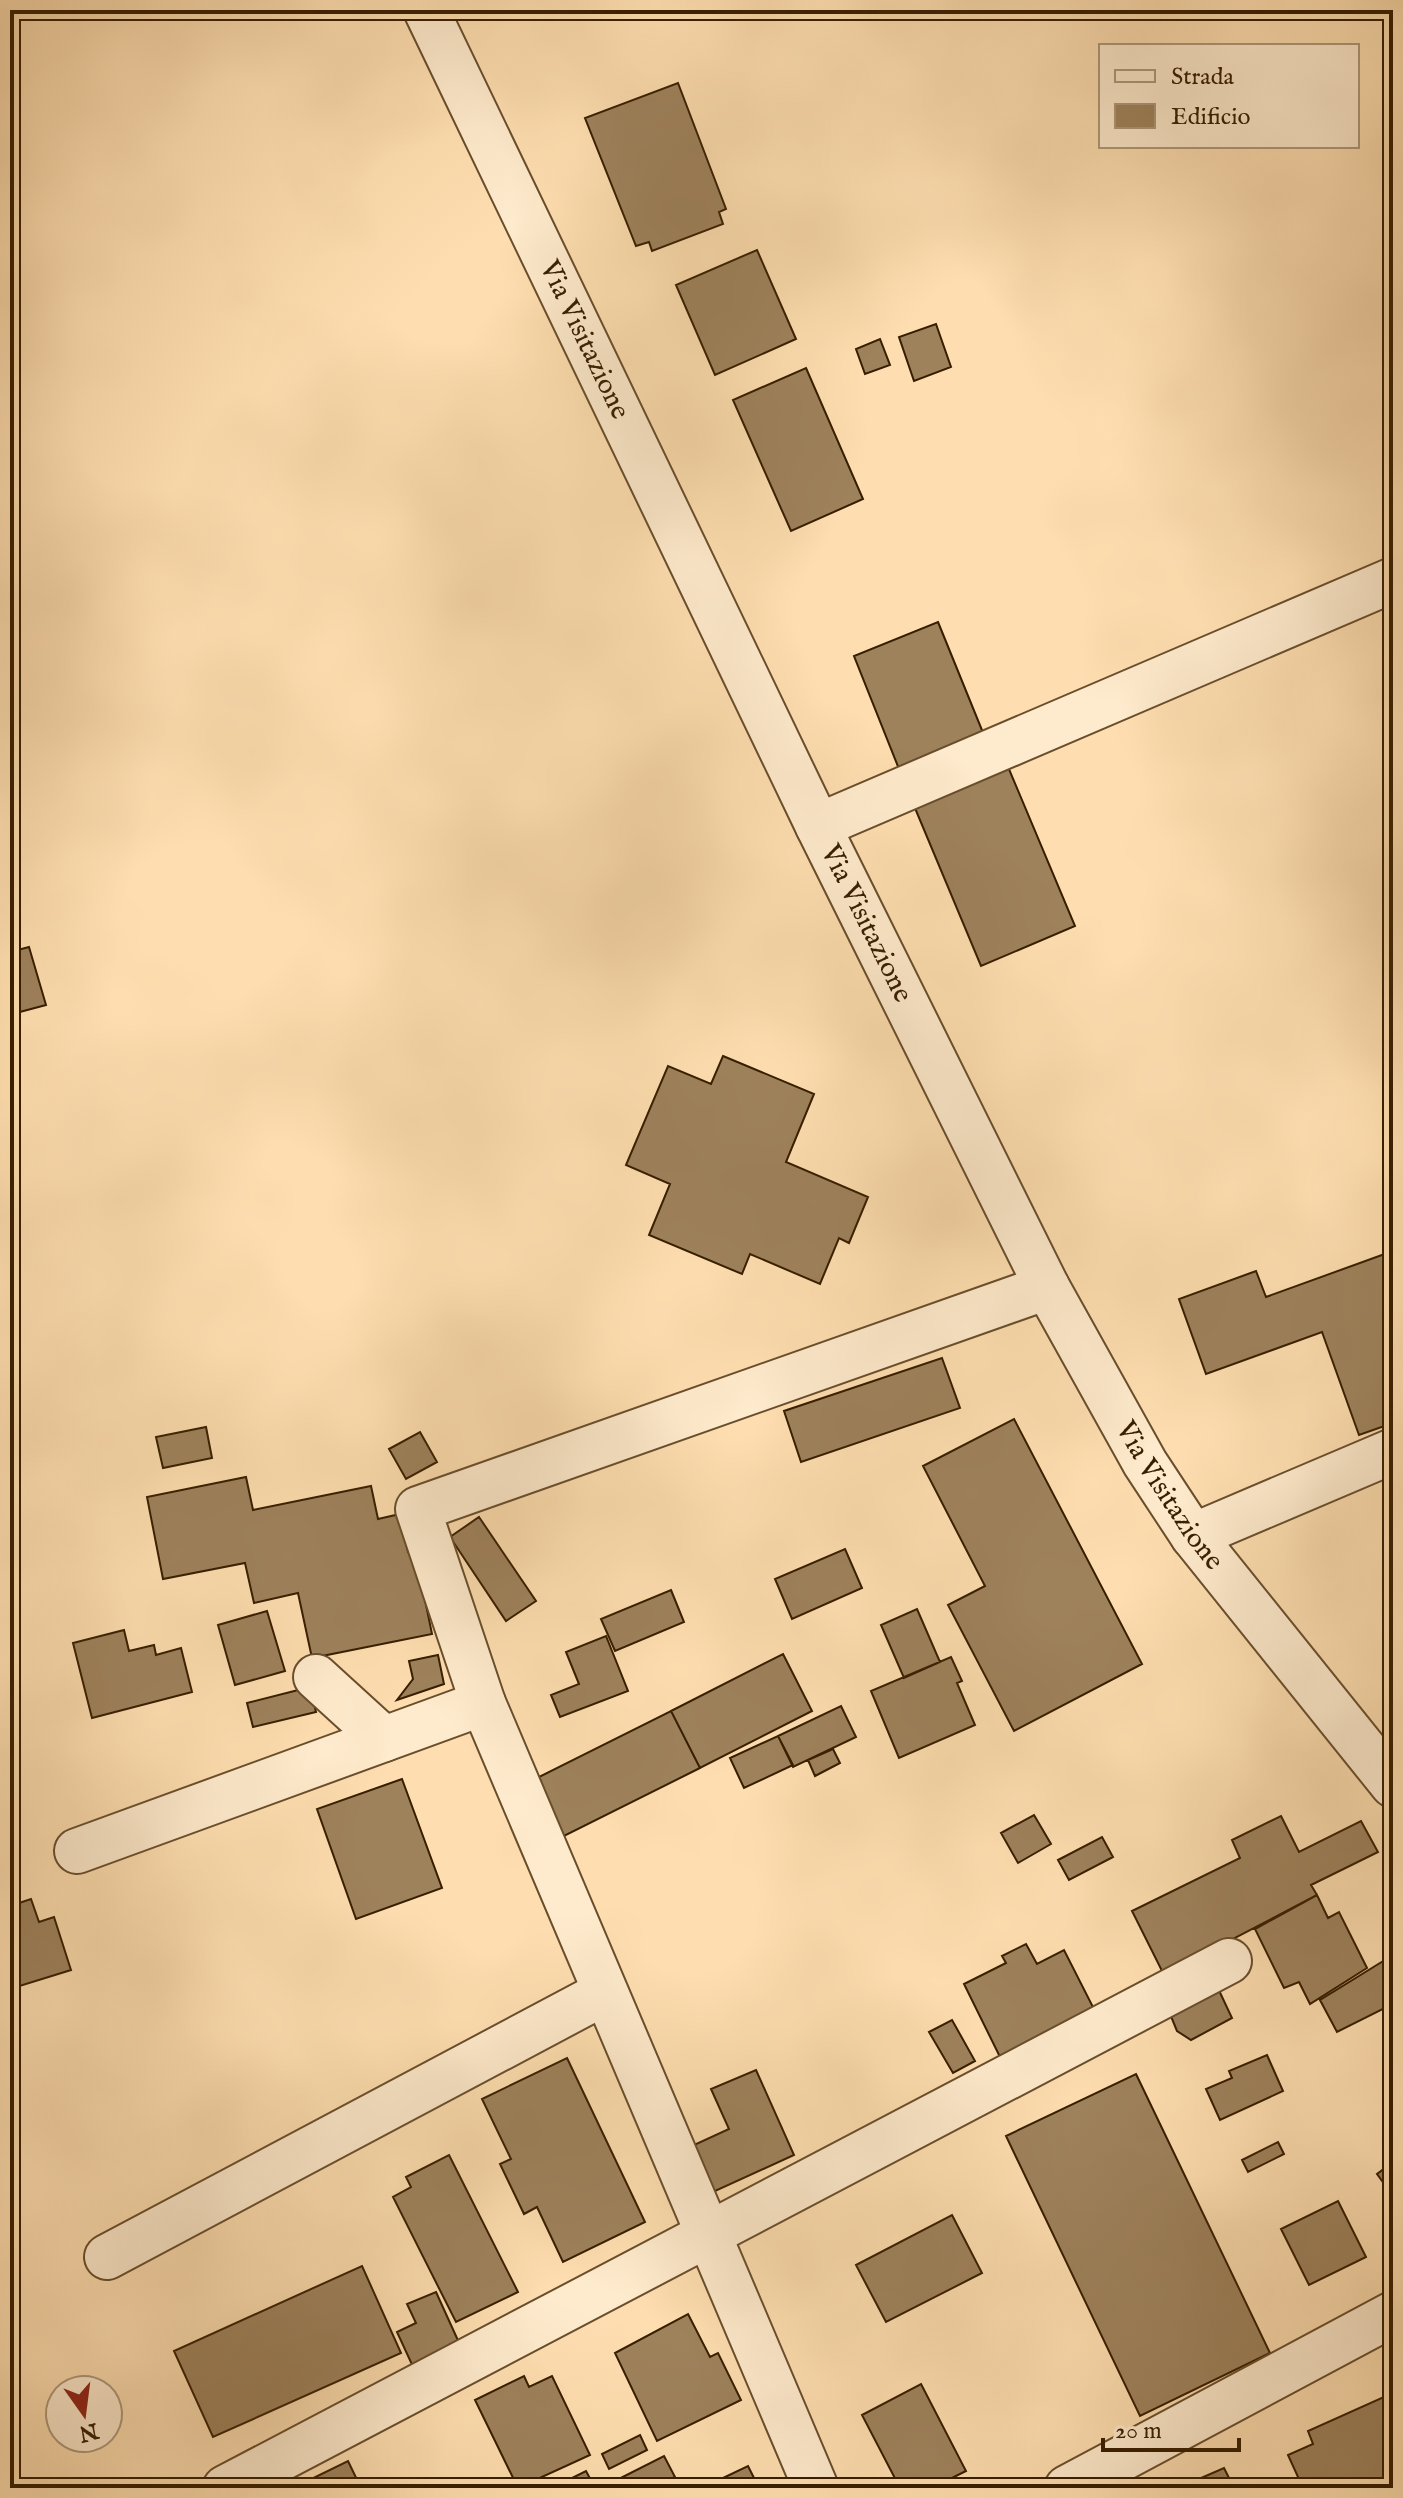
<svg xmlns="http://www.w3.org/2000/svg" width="1403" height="2498" viewBox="0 0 1403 2498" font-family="'IM FELL English',serif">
	<rect width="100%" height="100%" fill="#fedeb0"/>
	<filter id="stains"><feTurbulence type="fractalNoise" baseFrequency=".0025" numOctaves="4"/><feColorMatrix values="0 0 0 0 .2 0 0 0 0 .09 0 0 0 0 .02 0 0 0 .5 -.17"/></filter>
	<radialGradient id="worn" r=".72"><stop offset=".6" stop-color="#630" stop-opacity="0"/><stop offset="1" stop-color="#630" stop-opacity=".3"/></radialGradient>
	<!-- building -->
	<path fill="#9e825c" stroke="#371e00" stroke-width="2" d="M678 83 726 209 719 212 723 224 652 251 649 242 636 246 585 118Z
		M757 250 796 339 715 375 676 285Z
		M936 324 951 367 914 381 899 337Z
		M880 339 890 365 865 374 856 349Z
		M806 368 863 499 791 531 733 400Z
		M938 622 986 740 901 774 854 656Z
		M1006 762 1075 926 981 966 912 801Z
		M29 947 46 1005 16 1013 10 992V952Z
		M723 1056 814 1094 786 1162 868 1197 849 1243 839 1238 820 1284 750 1254 742 1274 649 1235 670 1184 626 1165 668 1066 711 1084Z
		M1393 1251V1423L1359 1435 1322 1332 1206 1374 1179 1299 1256 1271 1266 1297Z
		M942 1358 960 1408 801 1462 784 1411Z
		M1014 1419 1142 1664 1014 1731 948 1605 985 1586 923 1466Z
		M206 1427 212 1458 163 1468 156 1437Z
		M420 1432 437 1462 406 1479 389 1449Z
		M246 1477 253 1510 371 1486 378 1519 400 1514 408 1552 415 1551 432 1634 312 1658 298 1593 254 1603 245 1563 163 1579 147 1497Z
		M479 1517 536 1601 506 1621 450 1537Z
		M845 1549 862 1588 792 1619 775 1579Z
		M671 1590 684 1622 615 1651 601 1619Z
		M917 1609 940 1662 904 1678 881 1625Z
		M267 1611 285 1671 235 1685 218 1625Z
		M124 1630 129 1651 154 1645 156 1655 181 1648 192 1692 92 1718 73 1643Z
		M606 1636 628 1691 560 1717 551 1695 579 1684 566 1652Z
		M783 1654 812 1711 700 1768 671 1711Z
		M438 1655 444 1684 397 1700 413 1679 409 1661Z
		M951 1657 962 1681 957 1683 975 1725 899 1758 871 1691Z
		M310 1687 316 1712 253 1727 247 1703Z
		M841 1706 856 1737 793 1767 778 1736Z
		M671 1711 700 1768 560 1838 531 1781Z
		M778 1736 793 1765 744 1788 730 1758Z
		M833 1749 840 1763 815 1776 808 1760Z
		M402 1779 442 1888 356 1919 317 1809Z
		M1034 1815 1051 1844 1018 1863 1001 1833Z
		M1281 1816 1299 1852 1361 1821 1378 1852 1311 1885 1317 1895 1164 1975 1132 1911 1240 1858 1232 1840Z
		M1102 1837 1113 1857 1069 1880 1058 1860Z
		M1317 1895 1328 1918 1339 1912 1367 1968 1310 2004 1299 1982 1284 1988 1255 1929Z
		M31 1899 39 1922 54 1917 71 1970 10 1989V1906Z
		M1026 1944 1037 1964 1064 1950 1096 2013 1001 2059 964 1984 1006 1963 1002 1956Z
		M1393 1955V2004L1337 2032 1320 2000Z
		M1216 1984 1232 2018 1191 2040 1177 2031 1170 2014Z
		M952 2020 975 2061 953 2073 929 2032Z
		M1393 2041V2064L1384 2045Z
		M1267 2055 1283 2091 1220 2120 1206 2089 1232 2078 1229 2071Z
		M567 2058 645 2222 563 2262 537 2207 524 2214 500 2164 511 2159 482 2099Z
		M756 2070 794 2155 702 2197 681 2151 729 2129 711 2089Z
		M1136 2074 1270 2353 1140 2416 1006 2136Z
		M1278 2142 1284 2154 1248 2172 1242 2160Z
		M449 2155 518 2292 456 2322 393 2197 411 2187 406 2177Z
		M1393 2162V2196L1377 2174Z
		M1338 2201 1366 2257 1309 2285 1281 2229Z
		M952 2215 982 2273 886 2322 856 2265Z
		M362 2266 401 2353 213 2437 174 2351Z
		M436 2292 461 2347 414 2369 397 2332 416 2323 407 2304Z
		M688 2314 710 2357 718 2353 741 2400 657 2441 615 2353Z
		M1393 2339V2365L1383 2344Z
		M524 2376 529 2387 552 2376 590 2455 518 2488 475 2400Z
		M921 2384 966 2471 932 2488H900L862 2415Z
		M1386 2396 1393 2412V2488H1303L1288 2455 1313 2444 1308 2431Z
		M640 2435 647 2450 609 2469 602 2454Z
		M664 2456 675 2477 653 2488H601Z
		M348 2461 361 2488H293Z
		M748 2466 759 2488H702Z
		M1224 2468 1234 2488H1178Z
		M586 2471 595 2488H572L568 2480Z"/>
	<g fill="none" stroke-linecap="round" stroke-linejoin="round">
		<defs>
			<g id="minor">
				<path id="s1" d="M426 10 818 826 1047 1287 1145 1463 1193 1536 1393 1785"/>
				<path d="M818 826 1393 580"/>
				<path d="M1193 1536 1393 1451"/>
				<path d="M316 1677 384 1739"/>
				<path d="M483 1703 816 2488"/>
				<path d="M77 1851 483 1703 418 1509 1047 1287"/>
				<path d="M107 2257 604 1993"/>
				<path d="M225 2488 1229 1961"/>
				<path d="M1067 2488 1393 2314"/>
			</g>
		</defs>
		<!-- minor casing -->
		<use href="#minor" stroke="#694e2c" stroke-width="48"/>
		<!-- minor -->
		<use href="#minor" stroke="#feeacc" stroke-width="44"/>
	</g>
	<g text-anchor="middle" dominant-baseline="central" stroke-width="8" stroke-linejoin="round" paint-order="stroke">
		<!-- street labels -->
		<g font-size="28" fill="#371e00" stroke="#feeacc">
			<text stroke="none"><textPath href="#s1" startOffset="366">Via Visitazione</textPath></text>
			<text stroke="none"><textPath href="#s1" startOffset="1014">Via Visitazione</textPath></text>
			<text stroke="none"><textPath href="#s1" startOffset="1662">Via Visitazione</textPath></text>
		</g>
	</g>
	<!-- margin -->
	<rect width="1403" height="2498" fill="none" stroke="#fedeb0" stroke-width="40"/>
	<rect x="12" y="12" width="1379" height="2474" fill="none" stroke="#371e00" stroke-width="4"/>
	<rect x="20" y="20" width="1363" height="2458" fill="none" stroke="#371e00" stroke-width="2"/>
	<!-- legend -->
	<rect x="1099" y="44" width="260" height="104" fill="#feeacc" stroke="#ae987a" stroke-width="2"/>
	<rect x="1115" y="70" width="40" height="12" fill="#feeacc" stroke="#ae987a" stroke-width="2"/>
	<text x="1171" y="84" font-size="24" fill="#371e00">Strada</text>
	<rect x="1115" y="104" width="40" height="24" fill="#9e825c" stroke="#ae987a" stroke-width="2"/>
	<text x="1171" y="124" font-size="24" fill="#371e00">Edificio</text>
	<!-- north arrow -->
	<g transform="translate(84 2414) rotate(166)"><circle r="38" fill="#feeacc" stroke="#ae987a" stroke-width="2"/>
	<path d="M0-6L14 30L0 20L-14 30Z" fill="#8f2418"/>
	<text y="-12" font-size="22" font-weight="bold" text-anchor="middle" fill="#371e00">N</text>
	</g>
	<!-- scale -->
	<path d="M1103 2438v12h136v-12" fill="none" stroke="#371e00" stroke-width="4"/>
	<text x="1115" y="2438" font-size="24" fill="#371e00" stroke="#feeacc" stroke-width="6" paint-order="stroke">20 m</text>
	<rect width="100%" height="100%" filter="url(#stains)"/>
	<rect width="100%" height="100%" fill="url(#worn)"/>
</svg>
